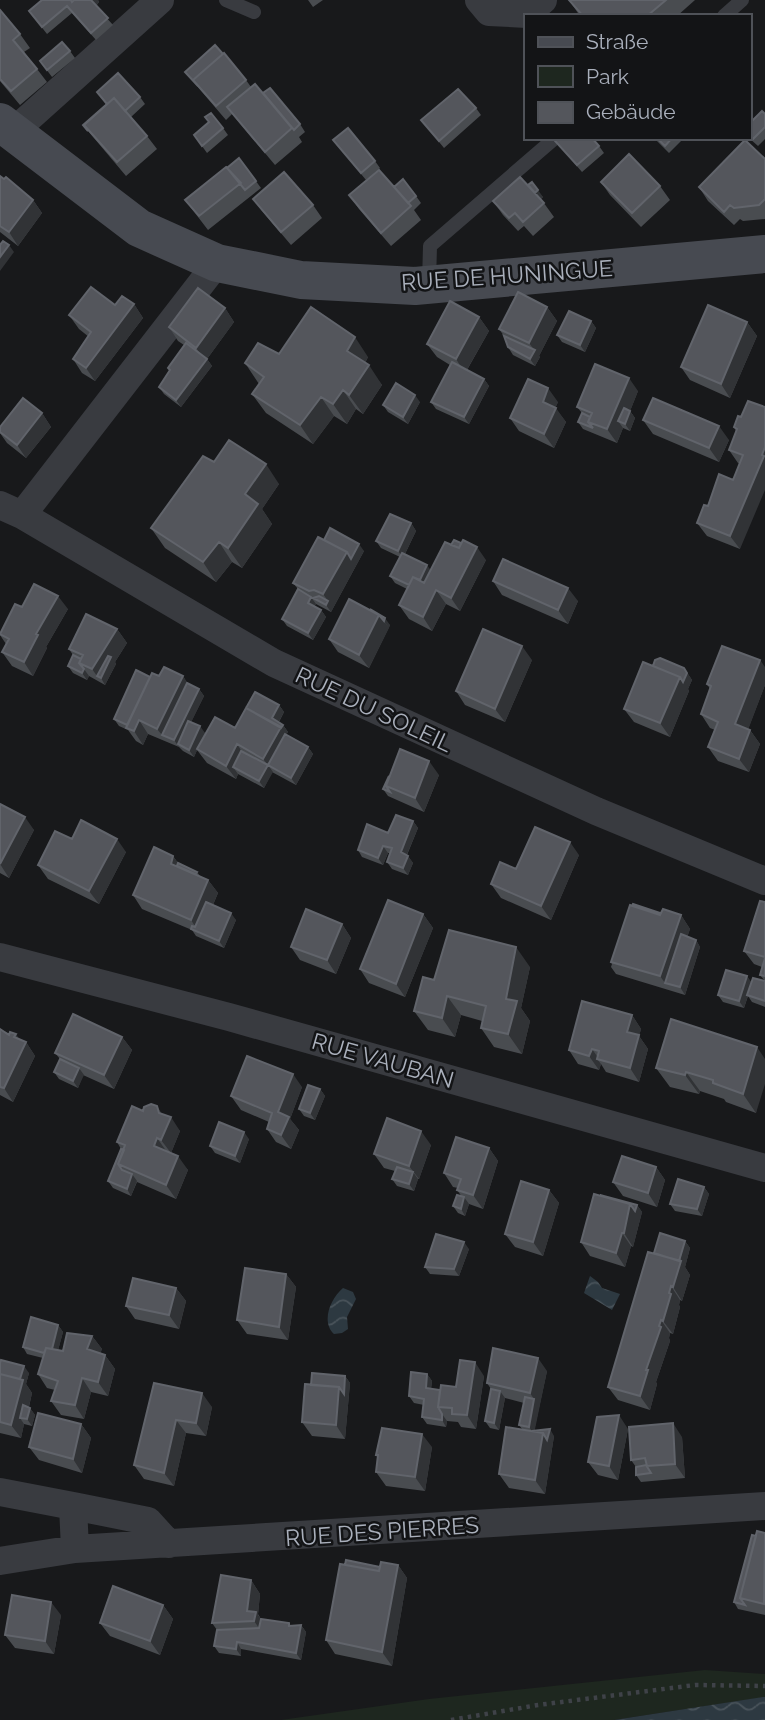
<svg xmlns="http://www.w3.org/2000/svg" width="765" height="1720" viewBox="0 0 765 1720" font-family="Raleway,sans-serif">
	<defs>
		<pattern id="water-waves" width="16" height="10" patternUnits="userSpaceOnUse" patternTransform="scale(1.75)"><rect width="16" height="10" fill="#2d3941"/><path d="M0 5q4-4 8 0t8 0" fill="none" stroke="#49535a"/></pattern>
	</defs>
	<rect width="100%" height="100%" fill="#18191b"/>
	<!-- green -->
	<path fill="#1e271f" d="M705 1670 765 1674V1697L614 1720H281L429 1699Z"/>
	<!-- water -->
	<path fill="url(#water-waves)" d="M590 1276 598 1282 602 1288 620 1294 612 1310 584 1293Z
		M343 1288 353 1292 356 1299 347 1317 348 1329 342 1333 334 1334C321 1322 330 1299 343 1288Z
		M763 1697H765V1720H614Z"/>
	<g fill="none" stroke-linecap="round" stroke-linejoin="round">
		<!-- path -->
		<path stroke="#3f4248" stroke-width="4.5" stroke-dasharray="3.5 5" stroke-linecap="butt" d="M451 1720 538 1705 695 1685 765 1686"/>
		<!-- service -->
		<path stroke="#393b40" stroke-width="14" d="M226 0 254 12
			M724 16 742 0
			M429 283 430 246 555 138"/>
		<!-- minor -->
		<path stroke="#393b40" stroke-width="28" d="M479 0 489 12 527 14 543 0
			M13 132 160 0
			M0 505 22 515 274 663 596 811 765 881
			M22 515 217 263
			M0 957 229 1017 765 1168
			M0 1492 73 1506
			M75 1549 73 1506 148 1521 169 1544
			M0 1561 75 1549 765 1506"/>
		<!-- secondary -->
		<path stroke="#474a51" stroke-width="38" d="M0 122 139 228 217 263 301 280 415 286 765 254"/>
	</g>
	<!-- wall -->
	<path fill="#494c50" d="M74 0H98L99 2 96 6 113 25 96 40 72 13 47 34 29 11 72 2Z
		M308 0H323L313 7Z
		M569 0H695L677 16H580Z
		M0 10 20 34 30 48 24 52 47 82 20 105 0 81Z
		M70 51 75 58 52 77 40 61Z
		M185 72 246 80 251 87 263 93 300 124 305 132 299 137 302 142 275 165 232 114 226 120Z
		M97 92 140 97 145 104 131 117 147 136 157 149 126 176 83 125 106 104Z
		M476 108 481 115 444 148 421 120Z
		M765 114V139L758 146 749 138V124Z
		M205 117 223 128 228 135 207 153 194 135 209 122Z
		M654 138H684L669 153Z
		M333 140 375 161 380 168 366 180Z
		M555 141 599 146 604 153 582 172Z
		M239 158 261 188 208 230 185 200Z
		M765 159V219L743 221 740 219 734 225 708 201 699 187Z
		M0 176 33 200 42 213 18 246 0 232Z
		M601 182 660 186 670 200 641 227 610 195Z
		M528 185 543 197 541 199 554 217 533 236 524 226 518 231 503 215 493 201Z
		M394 187 416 196 421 203 414 210 421 220 391 246 359 209 349 195Z
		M253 199 313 205 322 218 291 245 263 212Z
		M134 304 143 318 95 381 82 373 73 359 89 337 79 329 69 315 115 305Z
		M547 307 557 321 539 356 540 357 535 366 513 355 508 347 504 336 499 329Z
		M225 308 234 322 207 359 212 366 181 407 164 394 159 387 170 371 168 368 184 345 178 341 169 327Z
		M479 317 489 331 467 370 484 379 489 386 469 424 436 409 431 402 450 365 437 357 427 344Z
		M591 321 596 328 585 352 562 342 557 335Z
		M747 322 757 336 730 398 690 380 681 367Z
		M279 354 368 357 365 363 382 385 363 414 356 409 347 424 334 416 313 444 266 413 252 394 259 384 245 363Z
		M638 391 630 411 635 418 630 431 623 428 617 443 583 429 578 422 582 413 577 407Z
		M748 401 740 549 707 536 697 523 708 506 733 480 740 464 738 463 729 450 736 431 734 427 741 417Z
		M420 402 408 424 388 412 383 405Z
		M558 402 555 408 566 422 554 448 519 431 510 418Z
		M42 413 51 427 26 458 7 443 0 433V427Z
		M643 420 729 440 719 462 653 434Z
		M214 462 279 484 262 509 272 524 242 568 232 562 216 582 165 548 151 528Z
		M411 523 416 531 405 554 431 570 486 560 460 611 446 604 432 631 409 619 399 605 407 589 395 583 390 576 400 557 381 548 376 541Z
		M324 540 364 551 331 612 316 604 314 606 321 610 326 617 313 640 287 626 282 619 298 589 293 583Z
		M493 581 578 601 568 624 502 595Z
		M349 599 390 625 369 668 338 652 329 639Z
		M22 607 68 609 46 647 47 648 33 676 12 666 2 652 6 644 0 635Z
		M117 629 127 643 115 662 116 664 105 685 89 676 87 680 73 673 68 666 73 655 69 649Z
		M532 660 505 722 465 705 456 691Z
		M653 666 684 668 692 680 688 689 689 691 670 737 634 722 624 709Z
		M159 676H183L187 683 199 689 204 696 191 722 205 733 199 747 279 705 284 712 279 722 283 725 288 732 286 734 308 747 313 754 296 785 272 772 264 788 238 774 236 779 207 763 197 750 194 757 183 751 179 747 148 734 143 745 136 741 128 730 119 726 114 719 150 677Z
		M707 684 765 685 748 729 750 730 760 744 749 772 718 761 708 747 715 730 710 728 701 714 710 689Z
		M439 775 424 812 388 796 383 789 389 776Z
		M0 804 34 830 9 878 0 873Z
		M413 821 418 828 407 855 413 863 408 875 392 869 387 862 390 853H388L383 865 362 857 358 850Z
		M72 839 126 852 99 904 48 879 38 865Z
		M579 855 551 920 501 898 491 884 516 869Z
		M173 856 178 863 197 872 200 876 208 880 218 893 213 905 236 920 224 948 196 936 192 930 142 909 133 895Z
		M765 902V1007L752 1002 748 996 744 1008 723 1002 718 995 747 976 751 983 765 981 760 975 762 967 754 964 744 951Z
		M660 913 681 915 690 929 687 937 696 940 700 947 685 995 616 974 611 967 612 964 611 962Z
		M423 914 433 928 405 997 369 983 360 969Z
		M342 924 351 938 336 974 300 960 291 947Z
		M530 967 521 1008 530 1021 522 1054 494 1047 481 1028 482 1021 461 1015 455 1037 428 1030 414 1011 434 980Z
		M632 1015 641 1029 639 1036 648 1049 639 1082 606 1072 601 1064 599 1070 578 1064 569 1050Z
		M0 1029 26 1042 35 1056 13 1102 0 1095Z
		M122 1037 132 1050 114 1089 83 1075 78 1088 59 1079 54 1072 60 1059 55 1053Z
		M765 1059 756 1113 726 1102 724 1099 700 1091 699 1094 670 1087 656 1068Z
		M302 1087 290 1119 299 1130 291 1149 276 1142 267 1129 269 1122 241 1110 231 1096Z
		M320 1089 325 1096 315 1120 304 1116 299 1109Z
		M143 1111 162 1114 180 1131 171 1153 188 1170 176 1199 137 1182 131 1196 113 1188 108 1181 121 1149 117 1142Z
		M249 1139 240 1163 215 1153 210 1146Z
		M431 1145 419 1179H418L414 1191 397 1186 392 1179 395 1171 384 1168 374 1154Z
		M489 1148 498 1161 483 1209 469 1204 465 1216 458 1213 453 1206 462 1197 457 1190 458 1188 453 1187 444 1173Z
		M656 1167 665 1180 657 1207 623 1196 613 1182Z
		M704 1187 709 1194 702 1216 675 1211 670 1204Z
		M549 1190 559 1203 543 1256 515 1247 505 1234Z
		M637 1205 642 1212 633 1247 631 1246 625 1267 590 1256 581 1242Z
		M685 1241 690 1248 685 1267 690 1275 682 1301 680 1300 679 1305 680 1307 673 1334 670 1333 669 1338 670 1341 656 1382 657 1384 650 1410 618 1400 608 1387 654 1253Z
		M469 1249 459 1276 430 1274 425 1267Z
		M286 1274 296 1287 288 1340 247 1334 237 1320Z
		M176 1288 186 1301 179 1329 135 1319 126 1306Z
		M58 1325 63 1332 58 1350 63 1351 92 1336 102 1349 100 1353 105 1355 115 1369 108 1396 91 1392 84 1419 61 1415 51 1401 55 1390 47 1388 38 1374 43 1358 27 1354 23 1347Z
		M0 1363 29 1373 26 1384 32 1393 29 1407 35 1415 32 1426 24 1424 21 1438 0 1433Z
		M547 1371 534 1431 554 1436 545 1494 509 1488 499 1474 522 1429 519 1425 524 1403 505 1398 499 1430 490 1428 485 1421 491 1389 487 1383Z
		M427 1374 432 1381 431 1389 440 1390 456 1387 484 1376 476 1429 461 1427 458 1422 447 1421 446 1427 427 1424 422 1417 424 1405 414 1403 409 1396Z
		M345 1376 350 1383 345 1439 312 1436 302 1422 311 1385Z
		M154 1383 212 1407 206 1436 186 1433 174 1486 144 1479 134 1465Z
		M81 1424 91 1438 82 1473 39 1460 29 1447Z
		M628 1429 618 1480 598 1475 588 1462Z
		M682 1437 685 1478 641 1482 636 1475V1467L631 1460Z
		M432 1447 425 1491 386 1486 376 1472 378 1459 376 1455Z
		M765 1533V1615L738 1609 734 1602 756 1536Z
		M398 1565 407 1578 392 1666 335 1654 326 1640 380 1567Z
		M251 1580 260 1594 258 1614 261 1619 289 1623 291 1626 301 1625 306 1632 301 1660 241 1649V1656L219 1653 214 1646 217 1630 212 1623Z
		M163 1605 173 1619 160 1655 110 1636 100 1623Z
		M61 1615 54 1654 15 1648 5 1635Z"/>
	<!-- shaded-wall -->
	<path fill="#313336" d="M91 0H98L99 2 96 6Z
		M538 190 543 197 539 201 534 194Z
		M33 200 42 213 18 246 9 232Z
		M9 245 14 252 0 271V257Z
		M134 304 143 318 95 381 86 368Z
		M547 307 557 321 539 356 540 357 535 366 530 359 535 351 529 343Z
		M225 308 234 322 207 359 212 366 181 407 176 400 206 361 196 348Z
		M479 317 489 331 465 373 456 359Z
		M591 321 596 328 585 352 580 345Z
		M747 322 757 336 730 398 721 384Z
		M355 337 368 357 361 371 347 351Z
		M369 365 382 385 363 414 349 395Z
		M629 378 638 391 625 424 618 421 623 428 617 443 607 429Z
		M484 379 489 386 469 424 464 417Z
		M548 388 558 402 552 416 543 402Z
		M343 390 356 409 347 424 333 404Z
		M415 395 420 402 408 424 403 417Z
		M321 397 334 416 313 444 300 425Z
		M556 408 566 422 554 448 544 434Z
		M630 411 635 418 630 431 625 424Z
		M42 413 51 427 26 458 17 445Z
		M719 426 729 440 719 462 709 448Z
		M765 447V490L740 549 730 536Z
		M266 464 279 484 262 509 272 524 242 568 228 548 245 494Z
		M411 523 416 531 403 558 398 551Z
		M219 542 232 562 216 582 203 562Z
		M359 544 364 551 331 612 326 605 328 601 323 594 347 552Z
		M477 547 486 560 460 611 451 598Z
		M427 565 432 572 420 595 415 588Z
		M568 588 578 601 568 624 558 610Z
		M436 590 446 604 432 631 423 617Z
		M58 596 68 609 46 647 47 648 33 676 24 662 36 634Z
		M311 597 316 604 313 610 308 603Z
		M321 610 326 617 313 640 308 633Z
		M379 615 389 628 369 668 359 655Z
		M385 618 390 625 389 628 384 621Z
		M117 629 127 643 115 662 116 664 105 685 101 678 97 676 102 683 92 669Z
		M522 646 532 660 505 722 495 709Z
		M760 660 765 667V685L745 738 735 724Z
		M684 668 692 680 688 689 689 691 670 737 660 723Z
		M84 669 89 676 87 680 82 673Z
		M183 676 192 690 162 735 157 729Z
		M199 689 204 696 180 745 178 744 179 747 174 740Z
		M279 705 284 712 277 725 272 718Z
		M139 720 148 734 143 745 134 731Z
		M283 725 288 732 268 765 263 759Z
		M200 726 205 733 194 757 189 750Z
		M750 730 760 744 749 772 739 759Z
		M237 744 246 758 233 767 238 774 236 779 226 766Z
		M308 747 313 754 296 785 291 778Z
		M429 761 439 775 424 812 415 798Z
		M268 765 273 772 264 788 259 781Z
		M25 817 34 830 9 878 0 864Z
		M413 821 418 828 405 859 401 852Z
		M117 839 126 852 99 904 89 891Z
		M570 842 579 855 551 920 541 906Z
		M383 846 388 853 383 865 378 858Z
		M173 856 183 870 171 864Z
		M408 856 413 863 408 875 403 868Z
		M208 880 218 893 200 934 191 920Z
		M231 913 236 920 224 948 219 941Z
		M423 914 433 928 405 997 396 984Z
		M681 915 690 929 672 985 665 983 660 976Z
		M342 924 351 938 336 974 327 960Z
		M696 940 700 947 685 995 680 987Z
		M516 947 530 967 521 1008 530 1021 522 1054 508 1034 506 999Z
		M747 976 752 983 744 1008 739 1001Z
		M447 996 461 1015 455 1037 442 1018Z
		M632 1015 641 1029 639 1036 648 1049 639 1082 630 1068 627 1032Z
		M16 1034 24 1046 26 1042 35 1056 13 1102 4 1088 14 1037Z
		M122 1037 132 1050 114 1089 104 1075Z
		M757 1047 765 1059V1084L756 1113 743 1094Z
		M592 1049 599 1059H597L601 1064 599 1070 589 1056Z
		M79 1068 84 1075 78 1088 73 1081Z
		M686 1072 700 1091 699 1094 685 1075Z
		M293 1074 302 1087 290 1119 299 1130 291 1149 281 1135 278 1112Z
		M320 1089 325 1096 315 1120 310 1113Z
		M157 1106 166 1120 171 1117 180 1131 171 1153 161 1140 159 1113Z
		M421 1131 431 1145 419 1179 409 1166Z
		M244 1132 249 1139 240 1163 235 1156Z
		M157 1138 167 1152 154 1146Z
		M489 1148 498 1161 483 1209 473 1195Z
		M178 1156 188 1170 176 1199 166 1185Z
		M656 1167 665 1180 657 1207 648 1193Z
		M413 1172 418 1179 414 1191 409 1184Z
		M132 1174 137 1181 131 1196 127 1189Z
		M704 1187 709 1194 702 1216 697 1209Z
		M549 1190 559 1203 543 1256 533 1242Z
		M464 1197 469 1204 465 1216 461 1209Z
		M630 1204 637 1205 642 1212 633 1247 624 1233Z
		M622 1233 631 1246 625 1267 616 1253Z
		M685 1241 690 1248 685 1267 690 1275 682 1301 673 1287Z
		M464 1242 469 1249 459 1276 454 1269Z
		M286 1274 296 1287 288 1340 279 1327Z
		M671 1286 680 1300 679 1305 680 1307 673 1334 663 1321Z
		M176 1288 186 1301 179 1329 169 1315Z
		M661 1320 670 1333 669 1338 670 1341 656 1382 657 1384 650 1410 640 1396 646 1370Z
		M58 1325 63 1332 55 1362 50 1355Z
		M92 1336 102 1349 97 1363 87 1349Z
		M105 1355 115 1369 108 1396 98 1382Z
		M538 1358 547 1371 534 1434 529 1427 534 1399 530 1393Z
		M475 1362 484 1376 476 1429 467 1415Z
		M24 1366 29 1373 26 1384 32 1393 26 1419 20 1418 24 1424 21 1438 11 1425 18 1384Z
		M427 1374 432 1381 430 1395 426 1388Z
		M345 1376 350 1383 345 1439 336 1425 339 1387Z
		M82 1378 91 1392 84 1419 75 1405Z
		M500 1391 505 1398 499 1430 494 1423Z
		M202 1393 212 1407 206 1436 196 1423Z
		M30 1408 35 1415 32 1426 27 1419Z
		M442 1414 447 1421 446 1427 442 1420Z
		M619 1415 628 1429 618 1480 609 1466Z
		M176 1420 186 1433 174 1486 164 1473Z
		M673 1423 682 1437 685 1478 675 1464Z
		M81 1424 91 1438 82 1473 73 1459Z
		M550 1429 554 1436 545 1494 535 1480 543 1433Z
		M422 1434 432 1447 425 1491 415 1477Z
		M398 1565 407 1578 392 1666 382 1652Z
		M251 1580 260 1594 258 1615 266 1626 264 1635 247 1611Z
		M51 1602 61 1615 54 1654 45 1641Z
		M163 1605 173 1619 160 1655 150 1641Z
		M301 1625 306 1632 301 1660 296 1653Z
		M237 1642 241 1649V1656L236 1649Z"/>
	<!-- building -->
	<path fill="#54565c" stroke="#61646b" stroke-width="2" d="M42 0H71L72 2 74 0H91L108 18 91 33 67 6 42 27 29 11Z
		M569 0H666L647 16H583Z
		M0 10 20 34 13 40 37 69 11 91 0 79Z
		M62 42 70 51 47 70 40 61Z
		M215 45 223 54 193 80 198 86 185 72Z
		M224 53 246 80 216 106 193 80Z
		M118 73 140 97 125 111 114 98 84 125 88 131 83 125 107 104 97 92Z
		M255 84 292 128 265 152 227 107Z
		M270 88 300 124 294 130 263 93Z
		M458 89 476 108 439 141 421 120Z
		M114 98 147 136 117 162 84 125Z
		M762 111 765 114V127L753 139 749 135V124Z
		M211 113 223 128 202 146 194 135 209 122 205 117Z
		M348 128 375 161 361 173 333 140Z
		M559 138H592L599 146 577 165 555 141Z
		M657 138H672L665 146Z
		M745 140 765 159V199L759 205 734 208 730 205 724 212 699 187Z
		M629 154 660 186 632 213 601 182Z
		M239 158 256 181 245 190 227 168Z
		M226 167 241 183 199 216 185 200Z
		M379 170 411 206 381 233 349 195Z
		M284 172 313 205 281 232 253 199Z
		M0 176 4 179 6 177 33 200 9 232 0 226Z
		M520 177 544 203 523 222 515 213 509 218 493 201Z
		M403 179 416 196 408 203 394 187Z
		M532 182 538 190 535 193 528 185Z
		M3 241 9 245 0 257V245Z
		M91 287 115 305 122 296 134 304 86 368 73 359 91 332 69 315Z
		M198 288 225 308 196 348 169 327Z
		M518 292 547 307 529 343 499 329Z
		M450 301 479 317 456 359 427 344Z
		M708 305 747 322 721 384 681 367Z
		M311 307 355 337 347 351 369 365 349 395 343 390 333 404 321 397 300 425 252 394 264 377 245 363 258 343 279 354Z
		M569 311 591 321 580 345 557 335Z
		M504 336 535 350 530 359 508 347Z
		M186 343 207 359 176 400 159 387 170 370 168 368Z
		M452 362 484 379 464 417 431 402Z
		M595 364 629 378 607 429 588 422 592 413 577 407Z
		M528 379 548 388 543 402 556 408 544 434 510 418Z
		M396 383 415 395 403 417 383 405Z
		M23 398 42 413 17 445 0 432V427Z
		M653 398 719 426 709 448 643 420Z
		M748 401 765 407V447L762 455 764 456 730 536 697 523 704 505 708 506 719 474 733 480 743 455 729 450 737 429 734 427 738 416 741 417Z
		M624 408 630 411 625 424 618 421Z
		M582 413 590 417 588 422 593 428 578 422Z
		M229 440 266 464 245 494 258 504 228 548 219 542 203 562 151 528 203 456 214 462Z
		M390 514 411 523 398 551 376 541Z
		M330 528 359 544 351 559 347 552 324 540Z
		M318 537 347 552 323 594 314 590 309 591 293 583Z
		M454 540 461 543 459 548 451 545Z
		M463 540 477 547 451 598 436 590 423 617 399 605 413 577 424 583 445 542 459 548Z
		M402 553 427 565 420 580 413 577 409 585 390 576Z
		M503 559 568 588 558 610 493 581Z
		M34 584 58 596 36 634 38 635 24 662 2 652 9 639 0 634 15 604 22 607Z
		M298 589 311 597 308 603 321 610 308 633 282 619Z
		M319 596 328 601 326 605 313 598Z
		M349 599 379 615 359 655 329 639Z
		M370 609 385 618 384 621 379 615Z
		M86 614 117 629 92 669 79 663 83 655 69 649Z
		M483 629 522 646 495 709 456 691Z
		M722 646 760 660 735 724 750 730 739 759 708 747 718 722 701 714 711 686 707 684Z
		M73 655 81 659 79 663 84 669 82 673 68 666Z
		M108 656 111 657 101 678 97 676Z
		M660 658 684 668 687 673 683 682 680 677 653 666 655 660Z
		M643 662 680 677 660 723 624 709Z
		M164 667 183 676 157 729 139 720 134 731 126 728 152 673 159 676Z
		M136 670 150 677 127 725 114 719Z
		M187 683 199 689 174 740 162 735Z
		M255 692 279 705 272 718 283 725 281 728 246 708Z
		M246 708 281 727 263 759 237 744 226 766 197 749 215 717 235 728Z
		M188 721 200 726 189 750 178 744Z
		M285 734 308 747 291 778 268 765Z
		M400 749 429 761 415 798 386 786Z
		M241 751 268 765 259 781 233 767Z
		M389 776 386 786 390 792 383 789Z
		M0 804 25 817 0 864Z
		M396 815 413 821 401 852 408 856 403 868 387 862 392 848 383 846 378 858 358 850 367 824 388 833Z
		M81 820 117 839 89 891 38 865 55 831 72 839Z
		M535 827 570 842 541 906 491 884 500 862 516 869Z
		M154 847 173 856 171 864 208 880 191 920 133 895Z
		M178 863 197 872 195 874 177 866Z
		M388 900 423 914 396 984 360 969Z
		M760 901 765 902V957L744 951Z
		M206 902 231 913 219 941 191 929 192 926 195 927Z
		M633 904 660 913V915L632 906Z
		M630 905 660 915 663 909 681 915 660 976 611 962Z
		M306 909 342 924 327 960 291 947Z
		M449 930 516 947 506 999 517 1001 508 1034 481 1028 486 1006 447 996 442 1018 414 1011 423 977 434 980Z
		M681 934 696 940 680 987 665 983Z
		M765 958V976L760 975Z
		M726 970 747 976 739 1001 718 995Z
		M753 978 765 981V1001L747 995Z
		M582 1001 632 1015 627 1032 639 1035 630 1068 597 1059 599 1051 592 1049 589 1056 569 1050Z
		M73 1014 122 1037 104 1075 55 1053Z
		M671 1019 757 1047 743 1094 713 1083V1080L686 1072 685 1075 656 1068Z
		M0 1029 9 1035 10 1032 16 1034 14 1037 26 1042 4 1088 0 1087Z
		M247 1056 293 1074 278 1112 289 1117 281 1135 267 1129 272 1113 231 1096Z
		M60 1059 79 1068 73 1081 54 1072Z
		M308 1085 320 1089 310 1113 299 1109Z
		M151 1104 157 1106 159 1113 171 1117 161 1140 157 1138 154 1146 178 1156 166 1185 118 1164 125 1145 117 1142 132 1106 143 1111 144 1107Z
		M387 1118 421 1131 409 1166 374 1154Z
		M219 1122 244 1132 235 1156 210 1146Z
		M456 1137 489 1148 473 1195 457 1190 461 1179 444 1173Z
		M121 1149 124 1150 118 1164 122 1170 132 1174 127 1189 108 1181Z
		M622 1156 656 1167 648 1193 613 1182Z
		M397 1167 413 1172 409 1184 392 1179Z
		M678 1179 704 1187 697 1209 670 1204Z
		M521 1181 549 1190 533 1242 505 1234Z
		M594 1194 630 1204 624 1233H622L616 1253 581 1242Z
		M457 1195 464 1197 461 1209 453 1206Z
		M600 1195 637 1205 635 1211 630 1204Z
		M660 1233 685 1241 679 1261 654 1253Z
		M436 1234 464 1242 454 1269 425 1267Z
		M648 1252 681 1261 673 1287 671 1286 669 1293 671 1294 663 1321 661 1320 659 1326 661 1327 646 1370H648L640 1396 608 1387Z
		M245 1268 286 1274 279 1327 237 1320Z
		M133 1278 176 1288 169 1315 126 1306Z
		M31 1317 58 1325 52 1349 46 1348 44 1353 23 1347Z
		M67 1333 92 1336 87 1349 105 1355 98 1382 82 1378 75 1405 51 1401 58 1381 38 1374 46 1348 63 1351Z
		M493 1348 538 1358 530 1393 487 1383Z
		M1 1360 24 1366 20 1379 0 1374V1363Z
		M460 1360 475 1362 467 1415 452 1414V1408L438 1407 441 1385 456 1387Z
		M411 1372 427 1374 426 1388 440 1390 438 1407 442 1414V1420L422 1417 424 1399 409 1396Z
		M312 1373 345 1376 344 1394 339 1387 311 1385Z
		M0 1374 23 1380 11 1425 0 1422Z
		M154 1383 202 1393 196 1423 176 1420 164 1473 134 1465Z
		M305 1384 339 1387 336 1425 302 1422Z
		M491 1389 500 1391 494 1423 485 1421Z
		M525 1397 534 1399 529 1427 519 1425Z
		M23 1405 30 1408 27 1419 20 1418Z
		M38 1413 81 1424 73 1459 29 1447Z
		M619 1415 609 1466 588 1462 597 1417Z
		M673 1423 675 1464 647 1466 645 1458 631 1460 629 1427Z
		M506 1427 543 1433 535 1480 499 1474Z
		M382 1428 422 1434 415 1477 376 1472 378 1455H376Z
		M550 1429 547 1440 543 1433 532 1431Z
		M646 1465 651 1473 636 1475V1467Z
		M757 1531 765 1533 764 1604 740 1598Z
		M752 1535 756 1536 740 1598 745 1605 734 1602Z
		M346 1560 380 1567 379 1571 345 1565Z
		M381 1562 398 1565 382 1652 326 1640 340 1564 379 1571Z
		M221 1575 251 1580 247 1611 256 1612 254 1621 212 1623Z
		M113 1586 163 1605 150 1641 100 1623Z
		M12 1595 51 1602 45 1641 5 1635Z
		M261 1619 289 1623V1626L301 1625 296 1653 237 1642 236 1649 214 1646 217 1630 259 1628Z"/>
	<g text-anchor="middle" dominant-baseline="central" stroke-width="5" stroke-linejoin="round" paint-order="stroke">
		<!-- street labels -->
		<g font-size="23" fill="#aab0bc" stroke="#131416">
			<text transform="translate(507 275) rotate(-4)">RUE DE HUNINGUE</text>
			<text transform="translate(374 709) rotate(25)">RUE DU SOLEIL</text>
			<text transform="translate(383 1060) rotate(16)">RUE VAUBAN</text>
			<text transform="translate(382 1531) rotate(-4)">RUE DES PIERRES</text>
		</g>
	</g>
	<!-- legend -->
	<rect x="524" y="14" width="228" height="126" fill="#131416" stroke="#4f5258" stroke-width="2"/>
	<rect x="538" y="37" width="35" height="10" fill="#474a51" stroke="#4f5258" stroke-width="2"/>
	<text x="586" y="49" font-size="21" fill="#aab0bc">Straße</text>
	<rect x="538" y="66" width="35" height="21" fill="#1e271f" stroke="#4f5258" stroke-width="2"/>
	<text x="586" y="84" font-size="21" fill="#aab0bc">Park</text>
	<rect x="538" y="102" width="35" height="21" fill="#54565c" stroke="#4f5258" stroke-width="2"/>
	<text x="586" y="119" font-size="21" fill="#aab0bc">Gebäude</text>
</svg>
